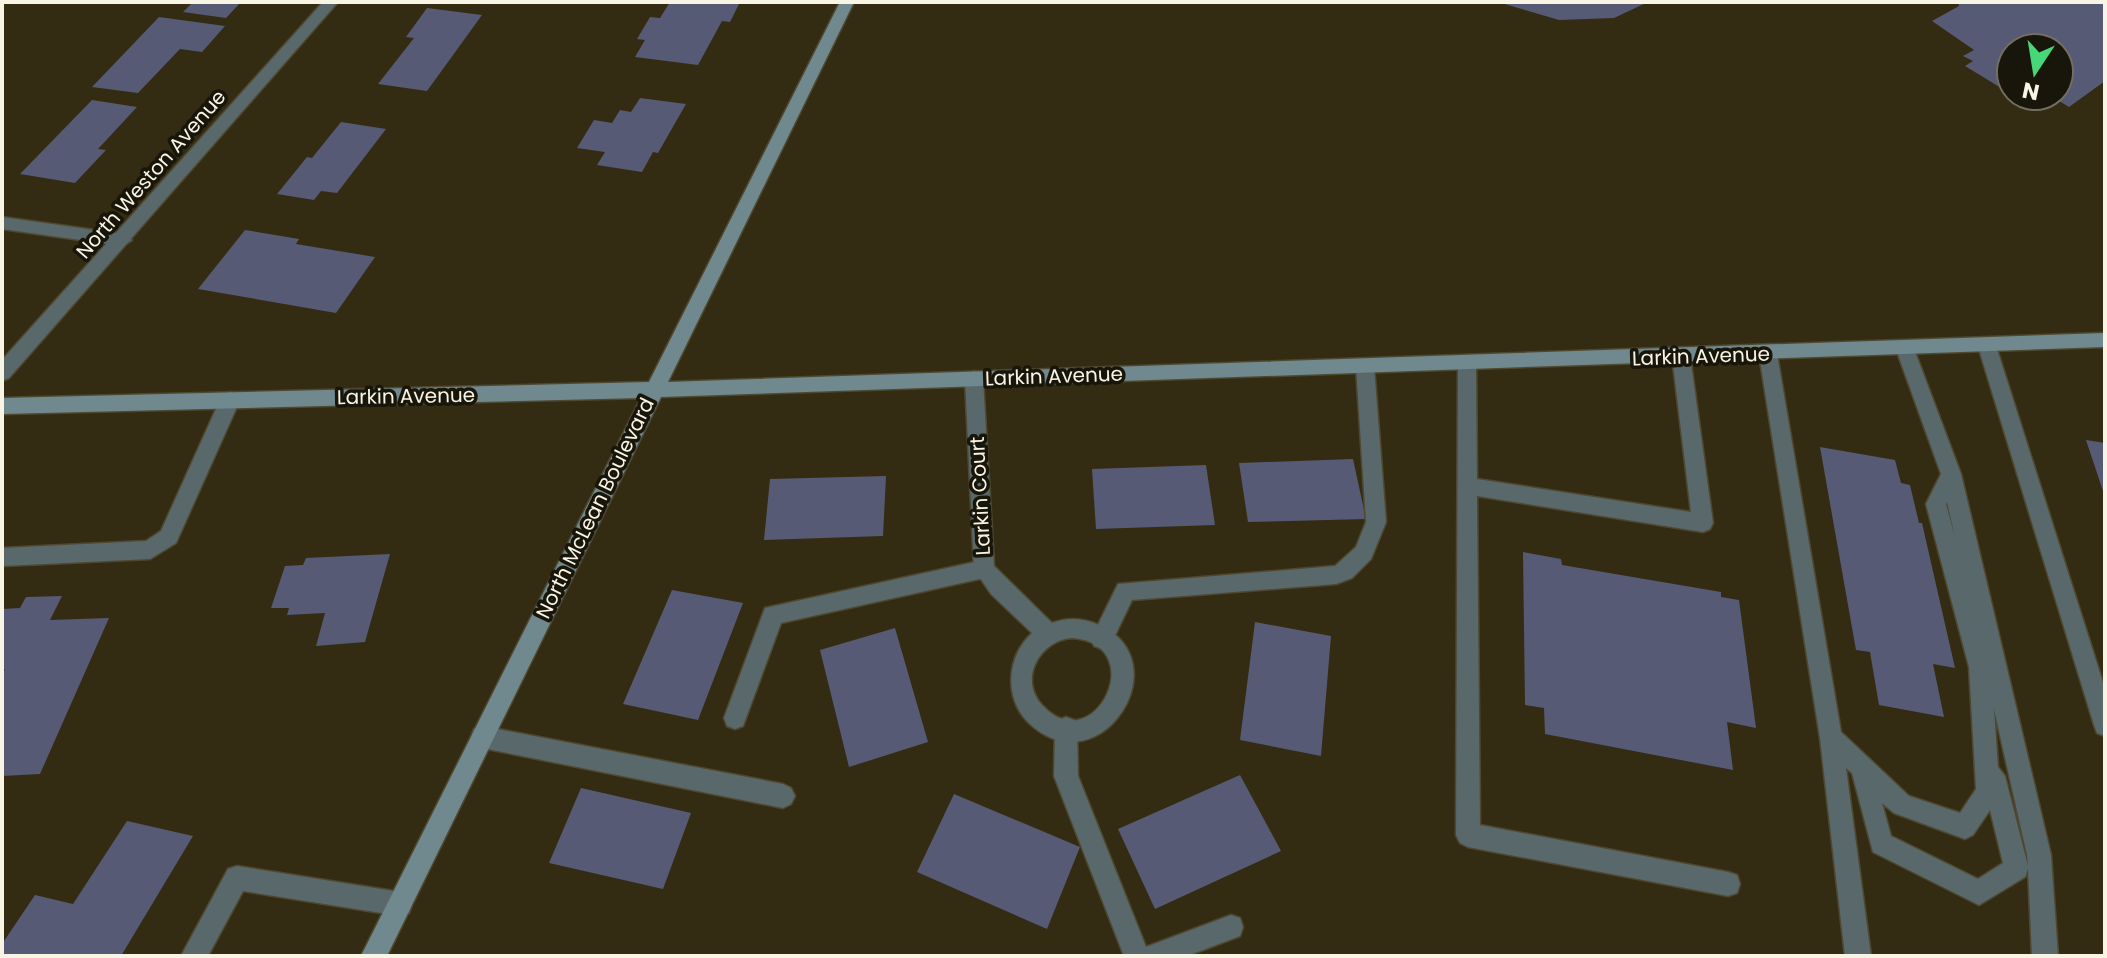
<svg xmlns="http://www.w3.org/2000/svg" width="2107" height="958" viewBox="0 0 2107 958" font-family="Poppins,sans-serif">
	<rect width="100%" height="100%" fill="#332c12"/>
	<!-- building -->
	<path fill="#575a74" d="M193 2H241L226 18 183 12Z
		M670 2H740L730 22 722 21 698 65 635 57 645 40 637 39 650 17 660 18Z
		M1648 2 1614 18 1559 20 1501 3Z
		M1958 2H2105V81L2069 107 2051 96H2059V48H2011V94L1965 66 1973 61 1963 56 1974 50 1932 21 1959 6Z
		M427 8 482 15 427 91 378 84 414 38 406 37Z
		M159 17 225 26 202 52 180 49 138 93 92 87Z
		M640 98 686 104 658 153 653 152 642 172 597 165 605 152 577 148 594 120 612 123 620 110 631 112Z
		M92 100 137 107 98 149 106 150 75 183 20 174Z
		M341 122 386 129 337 193 321 191 314 200 277 194 307 157 312 158Z
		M245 230 299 239 296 244 375 257 336 313 198 289Z
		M2086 440 2105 443V494H2104Z
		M1820 447 1895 460 1901 483 1910 485 1919 523H1922L1955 668 1933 664 1944 717 1879 705 1870 652 1856 650Z
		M1353 459 1366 519 1248 522 1239 463Z
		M1206 465 1215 525 1096 529 1092 469Z
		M886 476 883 536 764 540 770 479Z
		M1523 552 1561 559 1562 565 1721 592V597L1739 600 1756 728 1727 722 1733 770 1545 734 1544 708 1525 705Z
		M390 554 365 642 316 646 325 613 287 615 289 608H271L285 566 303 565 306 558Z
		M672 590 743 603 698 720 623 704Z
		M62 596 50 620 109 618 40 774 2 776V676L5 669H2V609L20 608 26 597Z
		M1255 622 1331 636 1321 756 1240 740Z
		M895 628 928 742 849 767 820 650Z
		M1240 775 1281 851 1155 909 1118 829Z
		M581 788 691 813 663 889 549 863Z
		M954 794 1080 847 1047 929 917 872Z
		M127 821 193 836 121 956 2 955V944L35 895 73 904Z"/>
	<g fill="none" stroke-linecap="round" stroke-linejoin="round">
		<defs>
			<path id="service" d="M2 217 123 234 132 240 123 246 2 229Z
				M1987 339 1996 346 2105 689V736L2097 733 2094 725 1978 346Z
				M1905 342 1914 349 1961 474 2051 855 2058 956H2032L2028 869 2025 877 1979 905 1873 852 1852 773 1846 768 1871 956H1845L1820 738 1759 354 1768 347 1777 354 1841 732 1909 796 1960 813 1976 789 1969 667 1926 504 1941 474 1896 349ZM1947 502 1955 537 1946 504ZM1994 709 2027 855 2028 866 2005 776 1998 767ZM1882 803 1894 813 1965 839 1973 835 1990 810 2003 863 1978 879 1891 836Z
				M1681 349 1690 356 1713 523 1710 529 1703 532 1477 496 1480 825 1728 872 1737 875 1740 884 1737 893 1728 896 1468 847 1460 843 1456 835 1458 363 1460 358H1474L1476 363 1477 479 1691 512 1672 356Z
				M1365 359 1372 361 1374 366 1386 522 1371 559 1352 578 1336 584 1132 600 1110 646 1102 649 1094 646 1091 639 1118 584 1335 566 1356 547 1366 522 1356 366 1358 361Z
				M230 392 237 395 240 400 176 543 150 559 2 566V548L146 541 161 531 220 400 223 395Z
				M984 560 991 562 994 569 991 576 984 578 781 623 743 726 735 729 727 726 724 718 765 608Z
				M1066 717 1074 720 1077 728 1078 776 1146 947 1231 915 1240 918 1243 927 1240 936 1187 956H1124L1054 776 1055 728 1058 720Z
				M482 726 783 784 791 788 795 796 791 804 783 808 482 748 474 745 471 737 474 729Z
				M237 866 400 892 409 895 412 904 409 913 400 916 243 891 208 956H181L228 869Z"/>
			<path id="minor" d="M323 2H338L9 378 2 381V360Z
				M974 371 981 374 983 379 994 566 1052 623C1068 617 1083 618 1099 625 1181 661 1101 787 1031 725 1003 700 1006 657 1032 633L991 594 974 569 965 379 967 374ZM1072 638C1152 644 1094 762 1042 705 1018 679 1040 640 1072 638Z"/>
			<path id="secondary" d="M840 2H854L668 382 2105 333V347L661 397 387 956H361L641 398 2 414V398L649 382Z"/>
		</defs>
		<!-- service casing -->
		<use href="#service" stroke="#4f4830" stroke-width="3"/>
		<!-- minor casing -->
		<use href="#minor" stroke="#4f4830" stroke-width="3"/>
		<!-- secondary casing -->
		<use href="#secondary" stroke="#4f4830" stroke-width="3"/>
		<!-- service -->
		<use href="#service" fill="#59686b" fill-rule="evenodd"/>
		<!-- minor -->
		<use href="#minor" fill="#59686b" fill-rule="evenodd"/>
		<!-- secondary -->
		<use href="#secondary" fill="#70898e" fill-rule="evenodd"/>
	</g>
	<g text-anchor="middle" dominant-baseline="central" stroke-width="7" stroke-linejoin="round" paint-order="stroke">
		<!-- street labels -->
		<g font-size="20" fill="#f9f5e5" stroke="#18150a">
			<text transform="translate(151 174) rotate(-49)">North Weston Avenue</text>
			<text transform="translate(1701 356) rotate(-2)">Larkin Avenue</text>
			<text transform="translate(1054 376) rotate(-2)">Larkin Avenue</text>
			<text transform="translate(406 396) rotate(-1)">Larkin Avenue</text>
			<text transform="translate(980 496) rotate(-93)">Larkin Court</text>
			<text transform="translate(595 508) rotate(-64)">North McLean Boulevard</text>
		</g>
	</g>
	<!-- border -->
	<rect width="2107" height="958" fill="none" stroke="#f9f5e5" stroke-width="8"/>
	<!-- north arrow -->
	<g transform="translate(2035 72) rotate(192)"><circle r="38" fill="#18150a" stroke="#726f62" stroke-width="2"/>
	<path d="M0-6L14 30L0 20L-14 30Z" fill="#47d779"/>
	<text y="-12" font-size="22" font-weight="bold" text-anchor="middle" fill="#f9f5e5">N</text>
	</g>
</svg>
